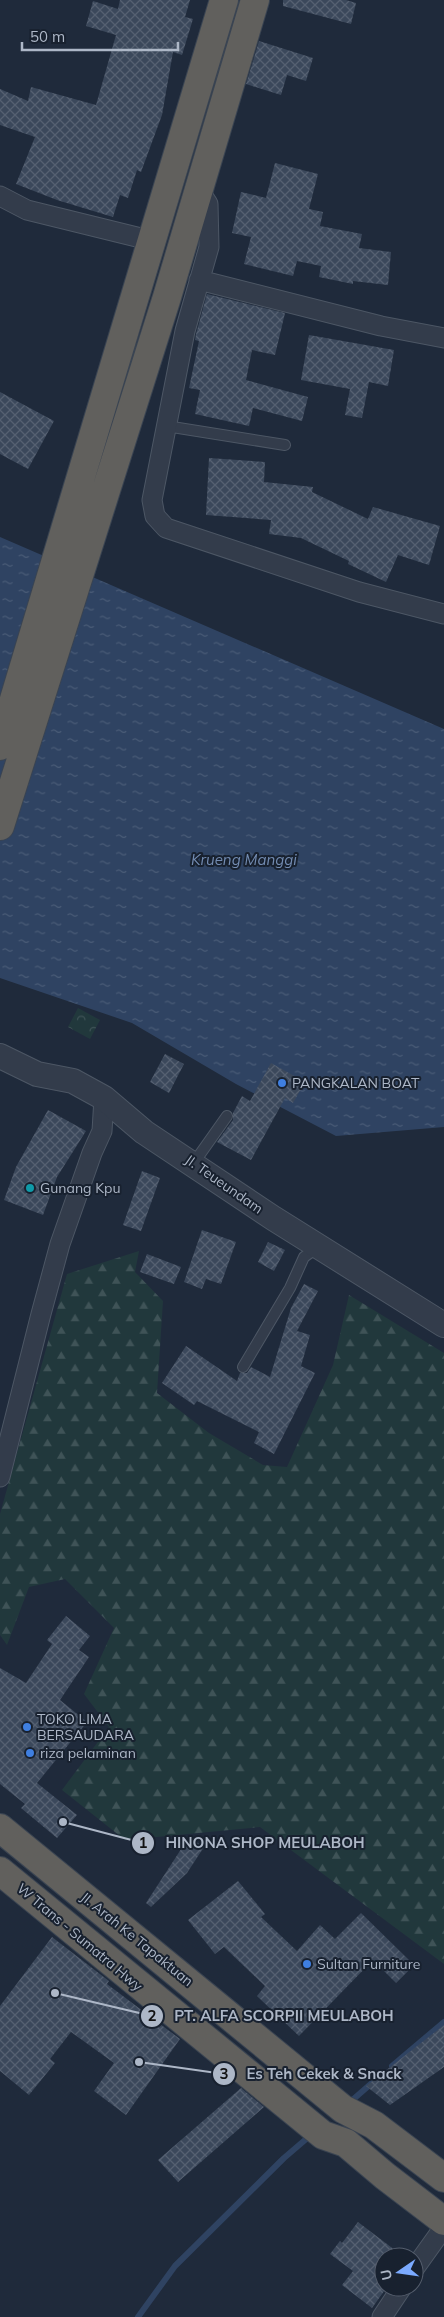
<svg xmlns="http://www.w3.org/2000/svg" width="444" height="2317" viewBox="0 0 444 2317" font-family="Mulish,sans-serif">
	<defs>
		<pattern id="forest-firs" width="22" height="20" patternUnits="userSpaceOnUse" patternTransform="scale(1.25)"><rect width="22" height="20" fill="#21383c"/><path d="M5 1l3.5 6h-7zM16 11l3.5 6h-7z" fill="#3f5357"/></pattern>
		<pattern id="park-crowns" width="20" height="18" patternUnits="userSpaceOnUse" patternTransform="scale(1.25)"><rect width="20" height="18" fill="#21383c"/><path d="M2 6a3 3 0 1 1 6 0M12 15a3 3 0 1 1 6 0" fill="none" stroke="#3f5357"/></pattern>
		<pattern id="water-ripples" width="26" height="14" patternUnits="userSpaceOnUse" patternTransform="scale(1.25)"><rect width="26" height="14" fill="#2f4362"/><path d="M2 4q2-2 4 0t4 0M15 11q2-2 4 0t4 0" fill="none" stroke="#4a5c77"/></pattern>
		<pattern id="building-cross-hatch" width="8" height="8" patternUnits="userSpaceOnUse" patternTransform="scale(1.25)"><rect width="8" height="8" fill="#3b485b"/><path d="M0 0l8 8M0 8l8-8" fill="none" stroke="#556071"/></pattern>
	</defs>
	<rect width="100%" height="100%" fill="#1f2a3b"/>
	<!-- forest -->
	<path fill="url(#forest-firs)" d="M139 1251 135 1272 163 1301 157 1393 209 1433 263 1465 287 1467 333 1365 349 1295 444 1353V1964L260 1827 125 1840 62 1790 109 1727 84 1694 114 1628 65 1579 29 1587 7 1645 0 1635V1514L67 1274Z"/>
	<!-- park -->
	<path fill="url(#park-crowns)" d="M78 1008 100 1020 90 1039 68 1027Z"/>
	<!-- water -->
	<path fill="url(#water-ripples)" d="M0 537 444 729V1127L336 1136 236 1084 132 1023 0 978Z"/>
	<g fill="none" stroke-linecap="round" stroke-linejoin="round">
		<!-- stream -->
		<path stroke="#2f4362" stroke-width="6" d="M392 2066 444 2022
			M349 2103 373 2082
			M138 2317 175 2266 284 2158 312 2134"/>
	</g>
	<!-- building -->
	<path fill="url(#building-cross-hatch)" d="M120 0H190L185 17 193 19 182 55 173 52 162 115 141 172 137 170 128 198 120 195 113 217 57 200 16 184 35 137 0 125V89L28 101 31 87 96 105 116 35 86 26 93 1 118 9Z
		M283 0H346L356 3 351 24 283 6Z
		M259 41 313 58 306 81 287 75 281 95 246 84Z
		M275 163 318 174 309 209 323 212 320 226 362 234 359 248 391 252 388 285 353 281V284L319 277 321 266 297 261 293 276 244 264 251 237 232 233 241 192 266 198Z
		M207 294 285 313 275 355 252 350 246 380 308 397 302 421 253 408 249 426 195 414 200 390 189 388 199 341 195 340 196 334Z
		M309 335 394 350 388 386 369 382 362 418 345 415 350 389 301 380Z
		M0 392 54 421 28 469 0 454Z
		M209 458 265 462 264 482 313 487 312 492 368 519 373 507 440 526 429 565 398 555 386 582 348 564 349 561 301 538 269 534 271 520 206 515Z
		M165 1054 184 1064 169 1093 150 1082Z
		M271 1063 305 1082 293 1103 285 1098 251 1160 217 1142 233 1120V1113L242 1096 250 1101Z
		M48 1110 86 1131 57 1177 43 1215 4 1200 16 1167Z
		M142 1171 160 1178 141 1231 123 1225Z
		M202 1230 236 1242 221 1284 206 1279 202 1289 184 1282Z
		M268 1242 285 1250 274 1271 258 1262Z
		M147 1254 181 1267 174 1284 140 1272Z
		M304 1284 318 1291 297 1331 310 1335 301 1366 315 1373 274 1454 254 1443 259 1432 197 1401 194 1405 162 1383 186 1346 237 1381 240 1373H247L251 1367 270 1377 291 1308Z
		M66 1616 90 1636 79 1650 89 1657 60 1700 87 1722 37 1783 77 1815 57 1838 21 1808 25 1804 0 1784V1668L26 1683 52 1644 47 1640Z
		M189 1837 204 1847 187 1873 151 1907 146 1903Z
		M238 1881 265 1914 261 1917 297 1951 320 1925 335 1939 361 1913 414 1965 396 1983 373 1960 299 2036 257 1996 265 1986 224 1947 215 1954 188 1920Z
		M52 1937 109 1981 107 1984 180 2039 126 2115 94 2091 114 2063 71 2032 50 2059 55 2063 29 2095 0 2071V2006Z
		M444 2025V2067L390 2105 366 2086Z
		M241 2088 264 2107 178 2182 158 2160Z
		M358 2222 404 2257H384V2283L381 2287H387L372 2308 342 2285 353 2271 330 2254 340 2241 342 2243Z"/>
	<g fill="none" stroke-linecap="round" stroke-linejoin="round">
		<defs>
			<path id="service" d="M166 426 285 445
				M187 1156 198 1157 227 1116
				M243 1367 290 1288 304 1257 318 1247"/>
			<path id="minor" d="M199 190 208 204 209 247 185 331 152 500 155 516 166 528 359 592 444 614
				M0 196 27 210 153 241
				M199 280 381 326 444 338
				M0 1477 41 1314 60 1244 92 1153 102 1131 104 1098
				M414 2269 444 2227
				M382 2317 402 2287"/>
			<path id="tertiary" d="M0 1056 37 1074 73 1081 104 1098 144 1132 273 1218 444 1325"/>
			<path id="trunk" d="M0 746 224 0
				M0 826 167 297 255 0
				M0 1828 343 2109 374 2125 444 2178
				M0 1871 323 2135 346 2143 385 2176 444 2221"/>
		</defs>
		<!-- service casing -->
		<use href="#service" stroke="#4d5765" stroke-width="12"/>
		<!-- minor casing -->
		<use href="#minor" stroke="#4d5765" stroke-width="21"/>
		<!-- tertiary casing -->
		<use href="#tertiary" stroke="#4d5765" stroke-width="26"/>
		<!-- trunk casing -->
		<use href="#trunk" stroke="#3a4452" stroke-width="30"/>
		<!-- service -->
		<use href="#service" stroke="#333c4b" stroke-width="10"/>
		<!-- minor -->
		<use href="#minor" stroke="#333c4b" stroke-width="19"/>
		<!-- tertiary -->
		<use href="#tertiary" stroke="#333c4b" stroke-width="24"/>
		<!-- trunk -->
		<use href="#trunk" stroke="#61605d" stroke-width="28"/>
	</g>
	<!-- markers -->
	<g fill="#3f7fe0" stroke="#18212f" stroke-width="2">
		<circle cx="282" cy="1083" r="5"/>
		<circle cx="27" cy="1727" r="5"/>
		<circle cx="30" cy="1753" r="5"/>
		<circle cx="307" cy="1964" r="5"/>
	</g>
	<circle fill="#0f9aa8" stroke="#18212f" stroke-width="2" cx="30" cy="1188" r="5"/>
	<g text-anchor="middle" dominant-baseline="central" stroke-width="4" stroke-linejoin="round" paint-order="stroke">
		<!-- poi labels -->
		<g font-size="14" fill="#adb7c7" stroke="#18212f" text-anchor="start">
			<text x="292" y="1083">PANGKALAN BOAT</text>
			<text x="40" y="1188">Gunang Kpu</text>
			<text x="37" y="1719">TOKO LIMA<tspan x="37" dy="16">BERSAUDARA</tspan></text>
			<text x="40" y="1753">riza pelaminan</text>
			<text x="317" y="1964">Sultan Furniture</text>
		</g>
		<!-- street labels -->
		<g font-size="14" fill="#adb7c7" stroke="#18212f">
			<text transform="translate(224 1184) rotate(35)">JI. Teueundam</text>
			<text transform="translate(80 1937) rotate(40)">W Trans - Sumatra Hwy</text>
			<text transform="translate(137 1939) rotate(39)">JI. Arah Ke Tapaktuan</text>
		</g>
		<!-- water labels -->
		<g font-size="15" font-style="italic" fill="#738cb2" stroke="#18212f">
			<text x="244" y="859">Krueng Manggi</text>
		</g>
	</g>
	<!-- callouts -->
	<path fill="none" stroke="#adb7c7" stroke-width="2" d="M63 1822L143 1843M55 1993L152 2016M139 2062L224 2074"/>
	<g fill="#adb7c7" stroke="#18212f" stroke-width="2">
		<circle cx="63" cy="1822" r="5"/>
		<circle cx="55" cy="1993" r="5"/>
		<circle cx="139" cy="2062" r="5"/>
		<circle cx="143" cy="1843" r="12"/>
		<circle cx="152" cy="2016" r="12"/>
		<circle cx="224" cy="2074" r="12"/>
	</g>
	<g font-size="15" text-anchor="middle" font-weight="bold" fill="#111">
		<text x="143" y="1848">1</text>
		<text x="152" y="2021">2</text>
		<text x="224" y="2079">3</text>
	</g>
	<g font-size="15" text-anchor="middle" font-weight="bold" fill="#adb7c7" stroke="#18212f" stroke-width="4" stroke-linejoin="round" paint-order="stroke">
		<text x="265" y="1848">HINONA SHOP MEULABOH</text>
		<text x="284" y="2021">PT. ALFA SCORPII MEULABOH</text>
		<text x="324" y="2079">Es Teh Cekek &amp; Snack</text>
	</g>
	<!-- north arrow -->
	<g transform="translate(399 2272) rotate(257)"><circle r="24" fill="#18212f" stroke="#545d6c"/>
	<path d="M0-4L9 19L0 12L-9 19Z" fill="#7baaff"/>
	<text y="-8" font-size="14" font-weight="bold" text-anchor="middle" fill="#adb7c7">U</text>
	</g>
	<!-- scale -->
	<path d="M22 42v8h156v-8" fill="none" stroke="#adb7c7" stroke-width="2.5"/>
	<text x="30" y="42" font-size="15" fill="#adb7c7" stroke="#18212f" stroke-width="4" paint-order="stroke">50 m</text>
</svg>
